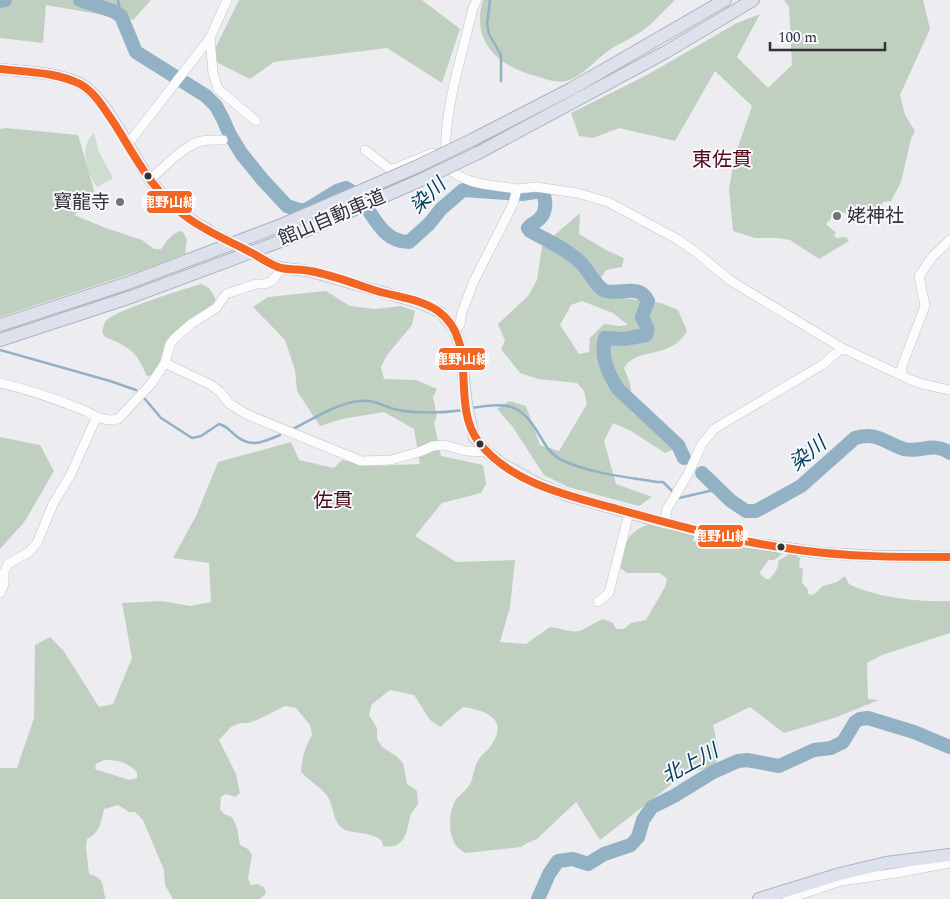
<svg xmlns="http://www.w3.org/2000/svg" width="950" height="899" viewBox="0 0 950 899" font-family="Spectral,'Noto Sans JP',serif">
	<rect width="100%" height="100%" fill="#ececf1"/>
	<!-- green -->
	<path fill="#ceddcf" d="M94 133 99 152 113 178 97 187C87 173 78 147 94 133Z"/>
	<!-- forest -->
	<path fill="#bfd0c0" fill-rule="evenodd" d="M0 0H151L133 20 46 5 43 43 0 38Z
		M239 0H422L460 29 442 83 387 48 274 62 250 79 210 59Z
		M483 0H675C664 10 654 23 642 31 629 40 614 45 603 55 593 63 578 79 566 81 556 83 545 79 536 76 499 67 470 41 483 0Z
		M784 0H923L930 29 900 95 905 115 915 131 911 139 901 182 891 201 883 202 875 219 840 212 833 216 826 224 836 233 834 235 836 238 846 237 849 241 819 259 790 240 777 238H755L733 231 729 189 734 159 752 106 715 71 675 141 619 128 593 138 579 136 571 113 647 75 737 23 760 14 737 57 768 88 792 65 789 7Z
		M6 128 78 135 96 197 74 215 106 228 142 240 154 249H161C167 241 172 232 182 231L187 239 185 254 148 268 0 317V129Z
		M580 213 579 234 606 250 624 258 622 267 606 270 594 289 601 295 661 303 678 310 687 331C671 360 637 346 624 368L630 383 633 414 659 421 686 444 665 453 631 431 613 423 604 441 616 484 652 497 639 506 568 487 544 475 512 426 497 409 509 401 526 406 540 445 559 451 587 404 584 391 577 383 538 379 520 373 501 349 505 341 498 324 528 296 537 280 542 246ZM582 301 613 313 628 325 620 326 604 324 590 338 589 352 579 354 560 325 571 305Z
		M201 284C212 287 214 296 218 306L175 332 167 340 159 364 153 375 147 376C144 371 143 367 140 362 134 349 118 342 105 337L102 332C103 329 104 323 106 321 115 310 185 289 201 284Z
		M326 291 350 306 375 309 401 306 415 311 412 325 387 355 381 367 384 379 416 380 437 389 433 397 437 416 434 423 441 456 483 465 486 484 481 493 442 503 415 536 456 562 515 560 510 607 500 642 526 644 550 627C560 628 571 633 580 631 585 629 596 622 603 619L613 623 616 629H624L631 623 646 620 665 587 667 579 660 573H627L620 568C623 561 622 556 624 549 627 535 639 526 652 524L735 547 780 551 781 555 774 560H769L759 573 766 579H770C774 573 779 569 778 561L791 553 800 558 799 567 803 569 802 583 808 590V594L813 595 823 586 837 582 845 576 849 584C876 598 920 602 950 601V633L882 655 867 663 868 699 879 700 834 718 784 733 750 707 713 725 720 758 712 767 686 773 600 840 576 802 537 839 527 843 521 847 465 853C461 850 456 847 454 842 448 832 449 812 455 801 459 795 467 790 470 784 474 776 474 766 479 759 483 753 489 750 492 744 509 719 485 710 463 707L440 727 430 720 414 695 390 690 372 704 369 715 377 728V739L382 747 396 756 403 763 407 784 417 791 418 804C416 807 413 810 411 814 406 830 407 850 383 846L382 841C369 830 352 835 342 828 333 821 334 809 329 799 323 788 310 782 301 772 302 757 305 748 312 735L310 725 296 708 285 706 257 720 248 723H240L231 727 219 740 236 774 240 793 235 797 226 794 221 797 220 809 224 814 232 817 237 828 240 845 248 849 252 855 248 878 251 885 257 884 264 887 266 893 260 899H173L165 885 164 870 143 820 135 812H129L118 805 104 809C101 823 100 832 87 839L86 847 89 874C107 879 101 886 106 899H0V768H17L34 718 35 645 50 637 63 650 99 707 113 704 132 658 122 603 162 601 190 606 211 602 209 563 173 558 196 516 218 462 291 442 299 460 334 468 342 460 370 466 420 464 414 429 384 412 342 419 320 426 297 391 295 370 285 340 253 307 268 297ZM104 760C118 760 127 762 137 772V778L129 780 95 769 96 764Z
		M0 437 40 445 54 471 25 521 0 549Z"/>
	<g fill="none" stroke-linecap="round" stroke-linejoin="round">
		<!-- stream -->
		<path stroke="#92b1c4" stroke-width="2.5" d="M118 0 121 16
			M490 0 487 24 489 34 501 55V81
			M0 350 110 381 136 390
			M145 399 161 418 192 438 201 436 219 424C226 426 230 430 235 435 251 449 263 442 280 435
			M471 408C513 401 522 405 543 441 548 450 554 457 564 461 593 474 627 477 657 482H663L679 498 718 489
			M293 429C313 419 337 403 360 401 373 399 382 406 394 409 413 414 444 413 463 410"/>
		<!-- river -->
		<path stroke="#92b1c4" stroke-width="14" d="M80 0 113 11 121 16 136 52 206 96 216 106 223 119 229 133 241 153 262 179 287 206 299 210H306L337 191 346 188C350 191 356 193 359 197 374 215 382 242 409 242L429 224 441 209 463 190 522 194 542 191C547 201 547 214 537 221 533 224 531 224 528 228L530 231C547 240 566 249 580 262 588 269 597 289 606 291 621 295 639 283 648 301L642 317C644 324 650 327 646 335L624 339 605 338C600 356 608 373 618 389L678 445 684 458
			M0 1 5 0
			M702 473 731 501 746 511H756L801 486 855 438C877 431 885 443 904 449 922 453 932 441 950 453
			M538 899 549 874 558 861 573 859 588 864 604 854 631 845 638 837 643 820 652 807 674 796 713 772 738 761 747 760 779 766 814 750 831 748 843 742 855 722 860 719 868 718 914 732 950 747"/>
		<!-- major-tunnel -->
		<path stroke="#c7c7cc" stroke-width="11" stroke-dasharray="11 5.5" stroke-linecap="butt" d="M208 230 276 266"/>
		<defs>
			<path id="minor" d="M477 0 473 8C461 59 442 114 446 167 469 186 488 184 517 189
				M210 38 213 73 218 89 256 121
				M128 144 210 38 227 0
				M365 150 391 170 433 153
				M150 180C163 168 182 148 198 142 206 139 214 140 223 140
				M455 330 460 324 462 312 474 281 513 204 517 189 536 187 577 193 608 202 677 239 697 253 731 281 842 348 911 380 922 384 950 390
				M165 363 211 385 220 392 230 404 246 414 361 461 391 460 419 452 433 446 444 445 466 451 487 452
				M901 375 902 366 925 306 919 276 933 256 950 240
				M0 383C26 389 53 398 78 408 93 413 101 423 118 419L151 384 165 363 170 344 175 338 191 324 216 308 226 294 256 284H264L272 281 282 268
				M665 523 667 509 688 474 702 444 714 429 822 365 842 348
				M0 593 4 584V572L8 564 29 552 37 543 53 504 70 476 96 418
				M598 602 609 593 629 513
				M787 899 841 881 896 873 950 863"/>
			<path id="major" d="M0 69C25 72 56 72 79 83 106 96 132 155 151 181 168 203 184 216 208 230
				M276 266 282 268 308 271 417 302 440 312 455 330 460 346 467 406 474 437 487 452 501 463 539 484 568 496 665 523 736 541 821 553 876 556 950 557"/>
			<path id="highway" d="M472 140 571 89 725 0
				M478 153 664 53 753 0
				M0 325 128 283 284 224
				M0 340 131 297 289 238
				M759 899 840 874 886 863 950 855"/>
		</defs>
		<!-- minor casing -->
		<use href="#minor" stroke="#c5c5c9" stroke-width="10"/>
		<!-- major casing -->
		<use href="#major" stroke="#aeb3c0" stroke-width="12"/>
		<!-- highway casing -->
		<use href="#highway" stroke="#aeb3c0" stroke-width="14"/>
		<!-- minor -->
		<use href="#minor" stroke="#fcfcfd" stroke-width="9"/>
		<!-- major -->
		<use href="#major" stroke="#e9ecf3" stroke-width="11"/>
		<!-- highway -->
		<use href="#highway" stroke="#dde1ec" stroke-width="12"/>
		<defs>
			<path id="highway-bridge" d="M284 224 416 167 472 140
				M289 238 421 180 478 153"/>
		</defs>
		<!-- highway-bridge casing -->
		<use href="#highway-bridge" stroke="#aeb3c0" stroke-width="14" stroke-linecap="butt"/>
		<!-- highway-bridge -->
		<use href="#highway-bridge" stroke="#dde1ec" stroke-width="12"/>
		<defs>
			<path id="bus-1" d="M0 69C26 72 56 72 80 84 95 92 104 109 114 123 135 156 152 191 184 215 204 231 228 240 250 252 260 257 270 265 281 268 291 270 301 269 310 271 333 275 355 284 377 291 397 297 421 299 438 311 480 341 450 403 478 441 509 483 569 496 617 509 677 526 737 542 799 550 849 557 899 557 950 557"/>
		</defs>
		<!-- bus-1 casing -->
		<use href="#bus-1" stroke="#f7f7fe" stroke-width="11"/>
		<!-- bus-1 -->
		<use href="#bus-1" stroke="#f26522" stroke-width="8"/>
	</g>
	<!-- markers -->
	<g fill="#323236" stroke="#f7f7fe" stroke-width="2">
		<circle cx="148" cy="176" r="4.5"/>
		<circle cx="480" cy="444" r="4.5"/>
		<circle cx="781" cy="547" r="4.5"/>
	</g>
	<g fill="#737377" stroke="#f7f7fe" stroke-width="2">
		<circle cx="120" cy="202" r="5"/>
		<circle cx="837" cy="216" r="5"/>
	</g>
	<g text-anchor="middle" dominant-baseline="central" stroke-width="4" stroke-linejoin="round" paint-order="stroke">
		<!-- poi labels -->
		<g font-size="19" fill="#323236" stroke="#f7f7fe" text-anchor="end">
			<text x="110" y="202">寳龍寺</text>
			<text x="847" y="216" text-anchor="start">姥神社</text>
		</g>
		<!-- street labels -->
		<g font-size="19" fill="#323236" stroke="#f7f7fe">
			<text transform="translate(332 218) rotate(-23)">館山自動車道</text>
		</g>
		<!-- neighbourhood labels -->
		<g font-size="20" fill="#510c17" stroke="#f7f7fe">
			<text x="722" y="160">東佐貫</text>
			<text x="333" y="501">佐貫</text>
		</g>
		<!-- water labels -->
		<g font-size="20" font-style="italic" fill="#01405a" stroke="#f7f7fe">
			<text transform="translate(428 196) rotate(-44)">染川</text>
			<text transform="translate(808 454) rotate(-39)">染川</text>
			<text transform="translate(690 764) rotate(-28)">北上川</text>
		</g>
	</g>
	<g stroke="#f7f7fe" stroke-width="2">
		<rect x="146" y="190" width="47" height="24" rx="5" fill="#f26522"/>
		<rect x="438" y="347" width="48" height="24" rx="5" fill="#f26522"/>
		<rect x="697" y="524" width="47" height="24" rx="5" fill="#f26522"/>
	</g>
	<g font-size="14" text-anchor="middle" font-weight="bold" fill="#fff">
		<text x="169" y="207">鹿野山線</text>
		<text x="462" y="364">鹿野山線</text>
		<text x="721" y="541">鹿野山線</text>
	</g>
	<!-- scale -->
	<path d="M770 42v8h115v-8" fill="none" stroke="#323236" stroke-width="2.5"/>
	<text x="778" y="42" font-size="15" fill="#323236" stroke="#f7f7fe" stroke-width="4" paint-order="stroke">100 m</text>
</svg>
